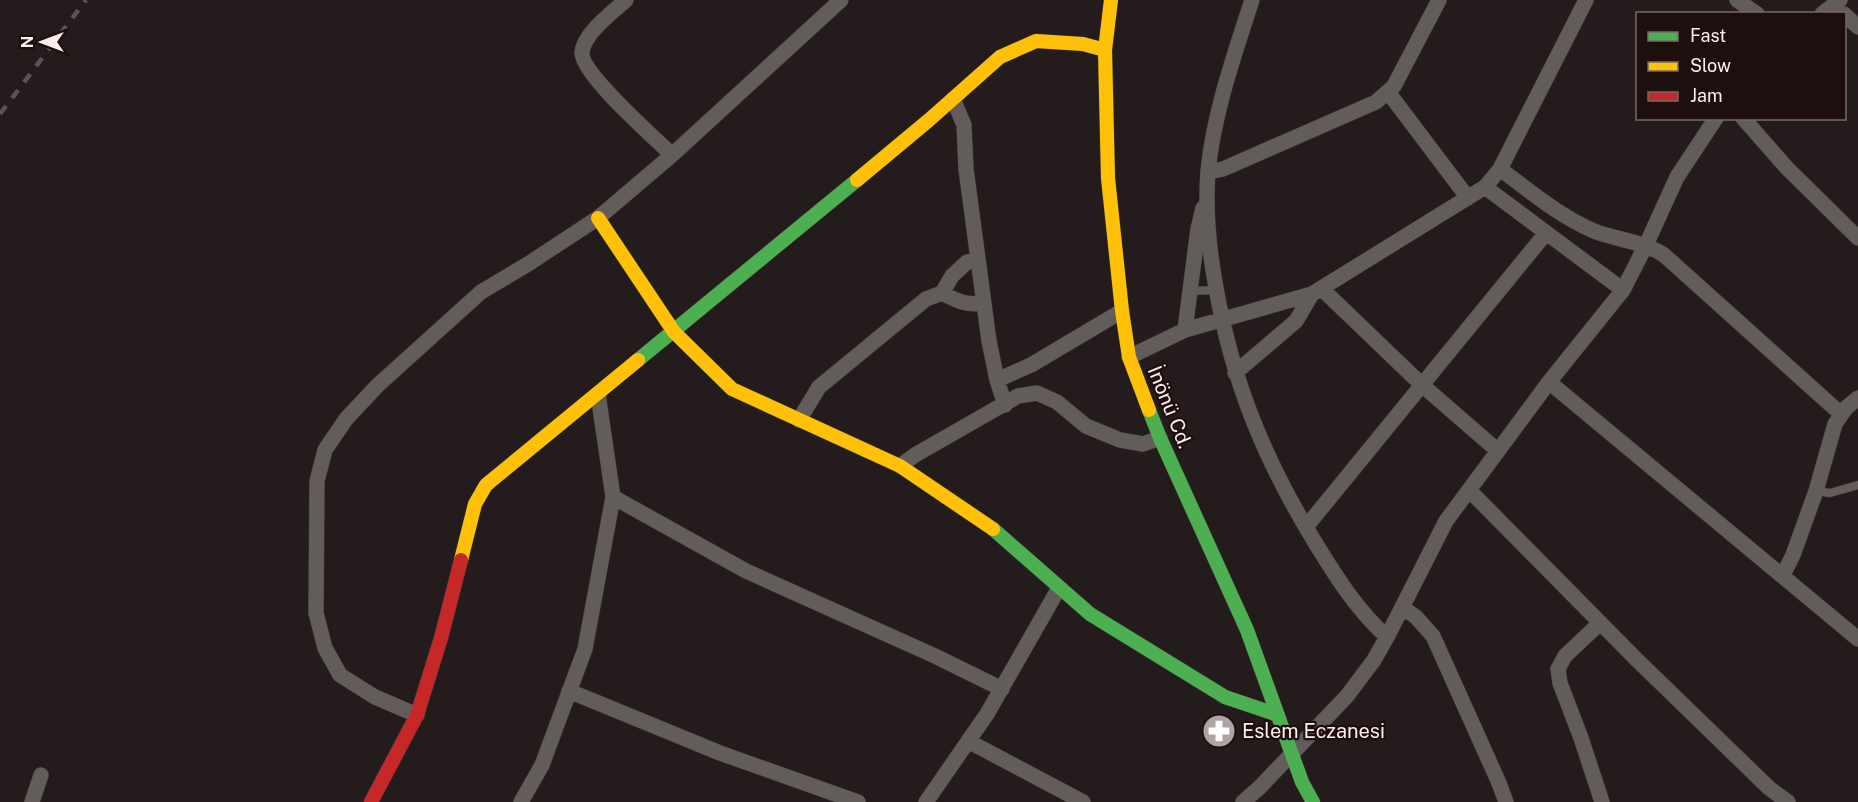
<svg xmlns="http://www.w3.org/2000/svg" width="1858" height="802" viewBox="0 0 1858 802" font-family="'Public Sans',sans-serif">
	<rect width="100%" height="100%" fill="#241c1c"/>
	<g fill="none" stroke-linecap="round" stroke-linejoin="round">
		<defs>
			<path id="lane" d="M1190 291 1217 290
				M1816 491 1830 493 1858 485"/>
			<path id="street" d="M626 0C613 12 584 33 582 52 580 73 655 138 672 155
				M1252 0C1234 56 1214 112 1208 171 1205 210 1209 250 1216 288 1233 384 1265 461 1316 544 1337 578 1357 610 1387 637
				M1737 0 1757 14
				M1822 14 1840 0
				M1844 14 1858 27
				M1388 92 1468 198
				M953 99 964 125 966 169 989 341 997 380 1005 405
				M1743 118 1787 168 1858 238
				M1500 169C1530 191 1559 216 1594 231 1616 240 1643 241 1664 255L1841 414
				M1208 172 1223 169 1376 102 1394 86 1439 0
				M1485 187 1623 290
				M1322 289 1422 385 1498 451
				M942 293C957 301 967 306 984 303
				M1185 330 1198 229 1203 208
				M1129 357 1185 330 1312 294 1485 187 1500 169 1586 0
				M1235 373 1296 321 1312 294
				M997 380 1031 365 1122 311
				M1549 382 1858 639
				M799 420 819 387 926 299 942 293 952 276 967 262 977 260
				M900 466 915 455 1018 396 1037 393 1057 402 1086 426 1120 440 1143 444 1160 438
				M1469 490 1636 659 1769 788 1788 802
				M613 497 746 571 935 656 1002 689
				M1306 527 1546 233
				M1783 575 1793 555 1816 491 1835 424 1846 408 1858 398
				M1402 607 1416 617 1433 636 1499 783 1506 802
				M1600 623 1565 656 1558 669 1560 683 1581 738 1602 802
				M569 691 720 753 858 802
				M417 715 375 697 340 675 325 648 316 613 317 481 325 450 346 419 378 385 481 292 528 264 598 218 672 155 841 0
				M968 741 1083 802
				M32 802 41 775
				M521 802 542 765 585 649 613 497 598 394
				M926 802 987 714 1059 588
				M1243 802 1259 788 1347 696 1374 660 1387 637 1446 521 1549 382 1623 290 1646 245 1677 177 1716 118"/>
			<path id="fast" d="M638 360 857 180
				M1149 410 1160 438 1247 630 1302 782 1313 802
				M993 529 1090 614 1225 697 1278 715"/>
			<path id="slow" d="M1111 0 1105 50 1108 178 1122 311 1129 357 1149 410
				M857 180 929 120 1000 57 1036 41 1083 44 1105 50
				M598 218 674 332 732 389 900 466 993 529
				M461 560 475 504 486 485 638 360"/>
			<path id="jam" d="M371 802 417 715 441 638 461 560"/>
		</defs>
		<!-- lane casing -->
		<use href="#lane" stroke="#403939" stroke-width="9"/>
		<!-- street casing -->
		<use href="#street" stroke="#403939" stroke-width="16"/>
		<!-- fast casing -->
		<use href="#fast" stroke="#403939" stroke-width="15"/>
		<!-- slow casing -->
		<use href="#slow" stroke="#403939" stroke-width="15"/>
		<!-- jam casing -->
		<use href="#jam" stroke="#403939" stroke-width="15"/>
		<!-- lane -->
		<use href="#lane" stroke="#625c5b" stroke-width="8"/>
		<!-- street -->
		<use href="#street" stroke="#625c5b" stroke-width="15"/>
		<!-- fast -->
		<use href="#fast" stroke="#4caf50" stroke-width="14"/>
		<!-- slow -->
		<use href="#slow" stroke="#ffc107" stroke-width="14"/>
		<!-- jam -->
		<use href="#jam" stroke="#c62828" stroke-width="14"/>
		<!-- rail -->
		<path stroke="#5b5454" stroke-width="4.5" stroke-dasharray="10 10" stroke-linecap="butt" d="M0 114 86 0"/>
	</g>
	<!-- icons -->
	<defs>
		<symbol id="pharmacy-disc" viewBox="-11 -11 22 22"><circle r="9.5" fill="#aea4a4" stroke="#1e0f0f"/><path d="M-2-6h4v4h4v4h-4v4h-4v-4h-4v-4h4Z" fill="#fff"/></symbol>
	</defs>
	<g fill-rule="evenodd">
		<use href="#pharmacy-disc" x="1200" y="712" width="38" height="38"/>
	</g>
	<g text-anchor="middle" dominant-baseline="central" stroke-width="4.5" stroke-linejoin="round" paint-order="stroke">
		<!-- street labels -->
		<g font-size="20" fill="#f9eeed" stroke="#1e0f0f">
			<text transform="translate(1170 407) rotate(68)">İnönü Cd.</text>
		</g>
		<!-- poi labels -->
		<g font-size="20" fill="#f9eeed" stroke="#1e0f0f" text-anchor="start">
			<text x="1242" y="731">Eslem Eczanesi</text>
		</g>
	</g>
	<!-- legend -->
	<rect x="1636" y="12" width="210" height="108" fill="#1e0f0f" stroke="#766868" stroke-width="1.5"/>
	<rect x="1648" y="32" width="30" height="9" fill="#4caf50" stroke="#766868" stroke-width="1.5"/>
	<text x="1690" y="42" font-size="18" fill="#f9eeed">Fast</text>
	<rect x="1648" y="62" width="30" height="9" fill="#ffc107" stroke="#766868" stroke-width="1.5"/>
	<text x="1690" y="72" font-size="18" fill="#f9eeed">Slow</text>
	<rect x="1648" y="92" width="30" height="9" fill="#c62828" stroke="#766868" stroke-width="1.5"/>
	<text x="1690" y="102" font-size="18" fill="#f9eeed">Jam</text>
	<!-- north arrow -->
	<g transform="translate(42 42) rotate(270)" stroke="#1e0f0f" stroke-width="4.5" paint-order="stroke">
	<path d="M0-4.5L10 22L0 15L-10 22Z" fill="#f9eeed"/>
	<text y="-9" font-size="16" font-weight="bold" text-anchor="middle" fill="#f9eeed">N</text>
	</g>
</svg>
